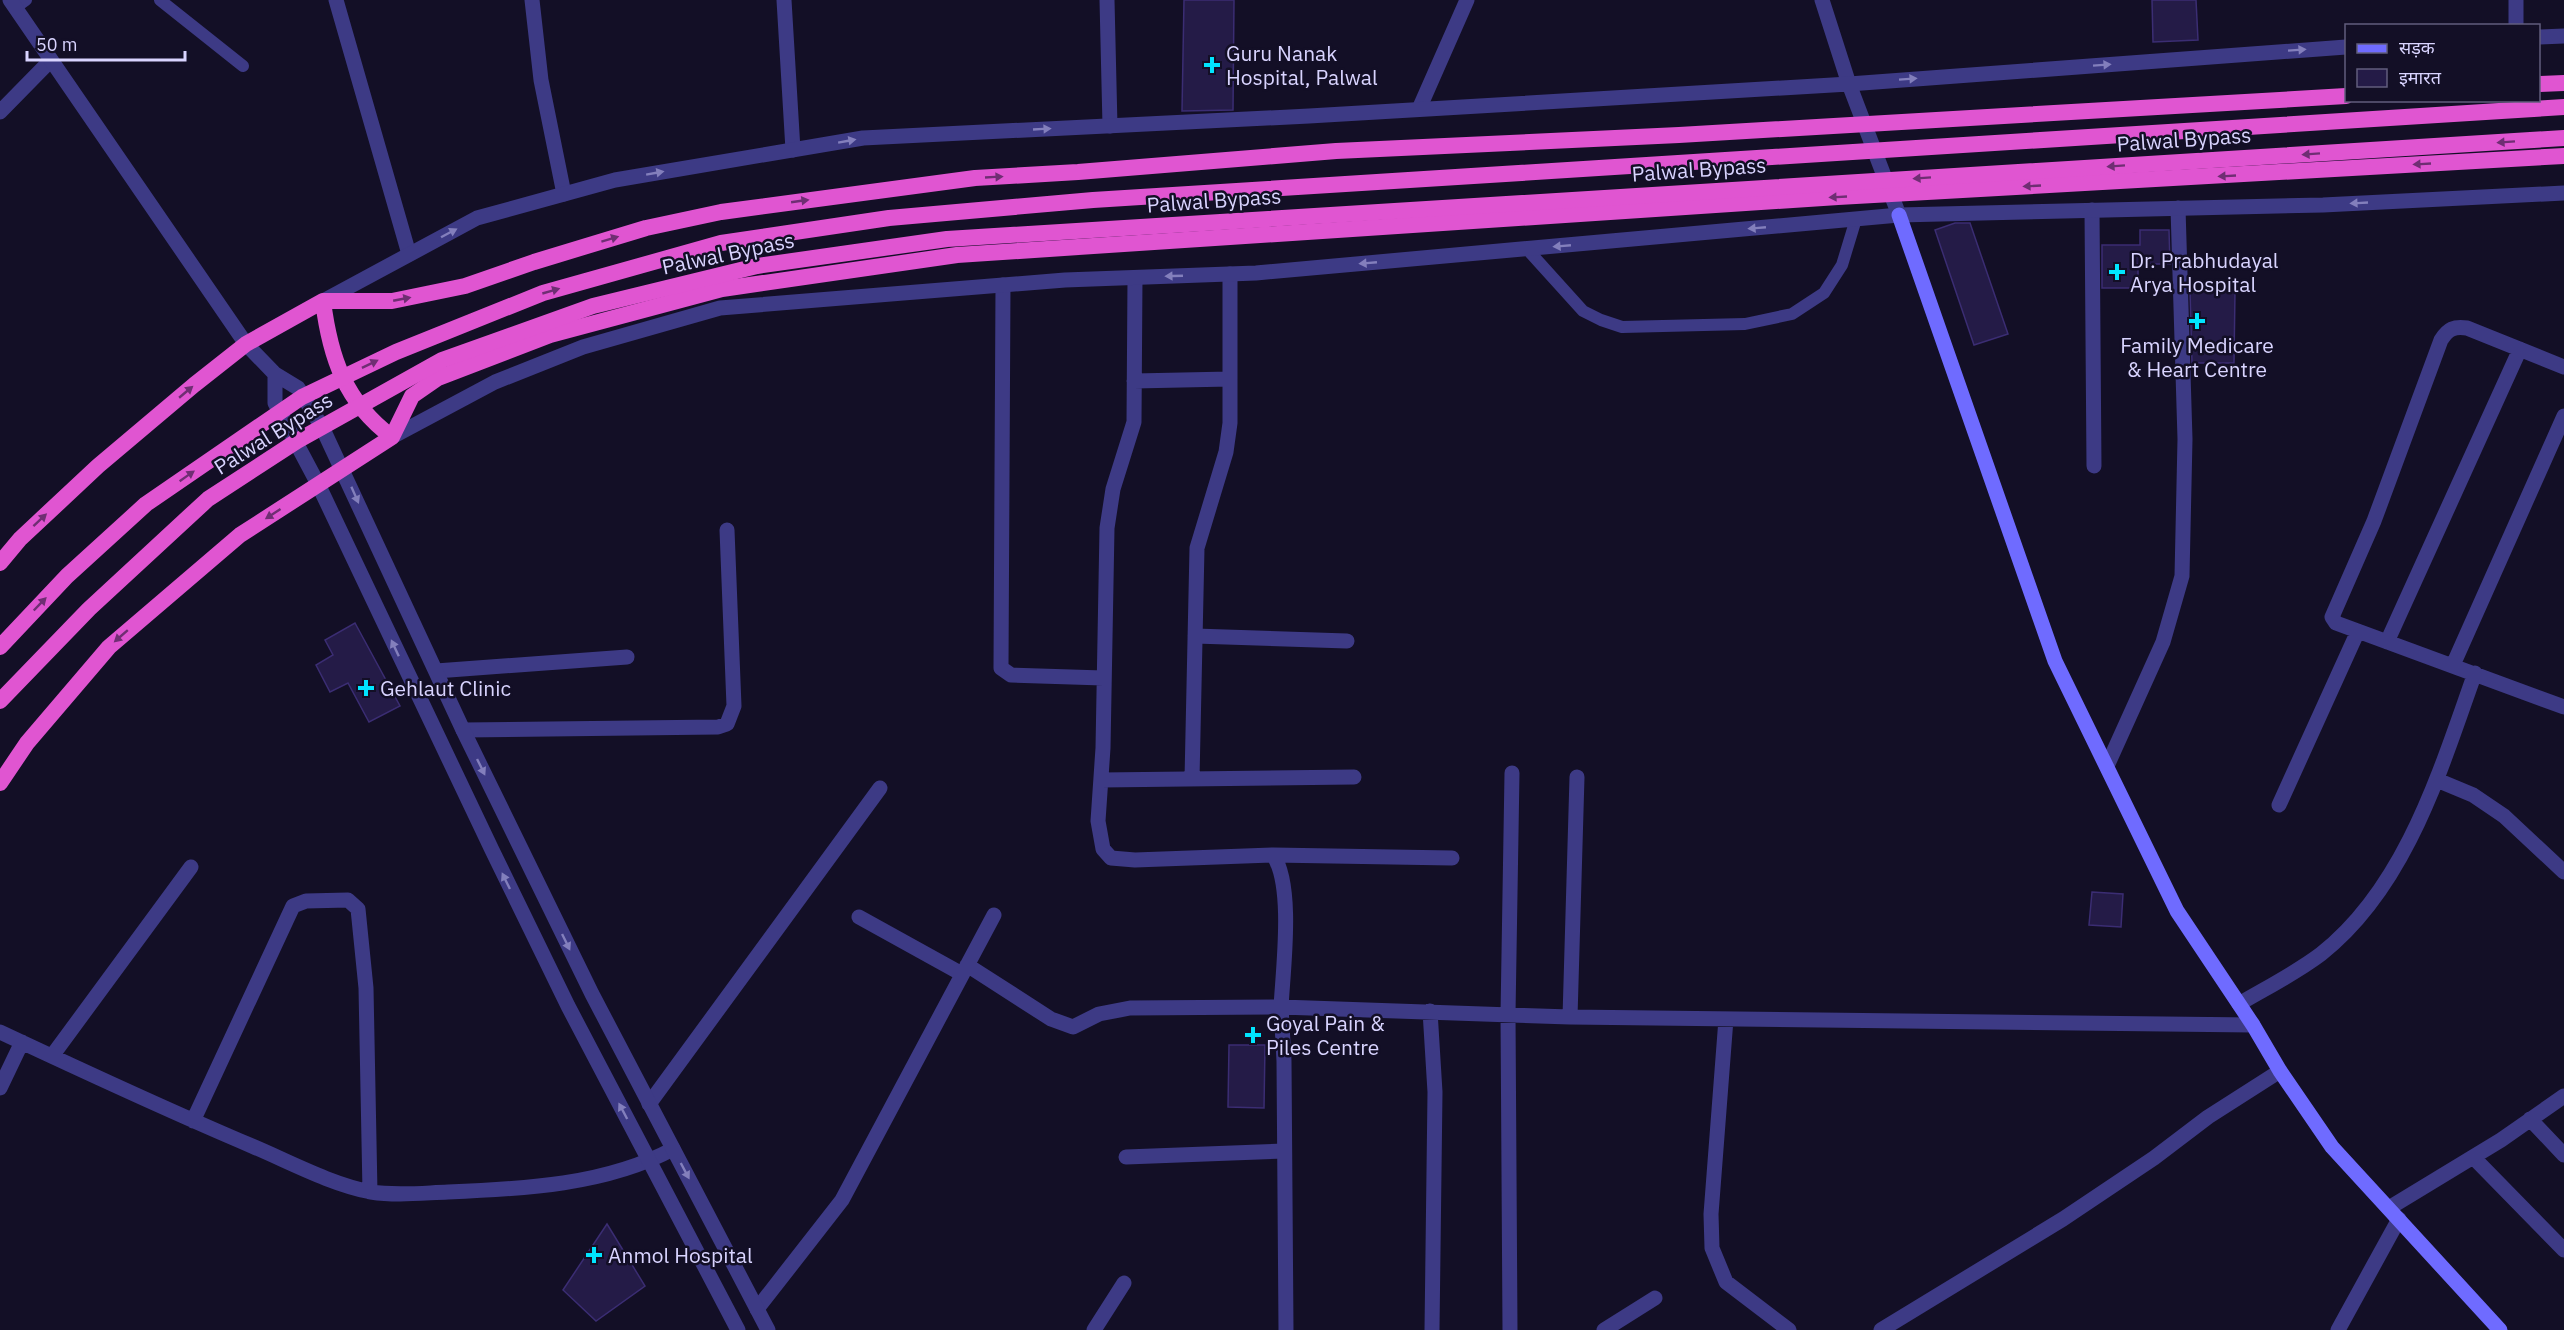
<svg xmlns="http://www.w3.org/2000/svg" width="2564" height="1330" viewBox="0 0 2564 1330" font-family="'IBM Plex Sans','Noto Sans Devanagari',sans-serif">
	<rect width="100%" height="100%" fill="#130f26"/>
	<!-- building -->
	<path fill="#241b47" stroke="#3b2d73" stroke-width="1.5" d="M1184 0H1234L1233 110 1182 111Z
		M2152 0H2196L2198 40 2153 42Z
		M1955 223H1970L2008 334 1974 345 1935 230Z
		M2140 230H2169L2170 264H2138V288H2102V245H2140Z
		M2190 290 2235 291 2234 363H2192Z
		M355 623 400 706 369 722 348 683 330 692 316 665 333 655 325 640Z
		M2092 892 2123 894 2121 927 2089 925Z
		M1229 1045H1265L1264 1108 1228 1107Z
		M607 1224 645 1286 596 1321 563 1290Z"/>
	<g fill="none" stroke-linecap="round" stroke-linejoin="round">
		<!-- service -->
		<path stroke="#3d3a85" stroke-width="12" d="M160 0 243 66
			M15 8 26 0
			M1527 249 1583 311 1601 320 1622 327 1745 324 1792 314 1824 293 1842 265 1856 219"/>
		<!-- minor -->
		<path stroke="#3d3a85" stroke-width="15" d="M336 0 409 254
			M532 0 541 80 564 194
			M784 0 793 150
			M1107 0 1110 126
			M1822 0 1849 84
			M2516 26V0
			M1419 109 1467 0
			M0 112 51 60
			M2092 210 2094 466
			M1135 278 1134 422 1113 489 1107 528 1103 748 1098 821 1103 849 1111 858 1135 860 1273 855C1294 885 1283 969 1281 1007L1570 1017 2253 1025
			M1003 285 1001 668 1011 675 1103 678
			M2564 367 2467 328C2454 326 2448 329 2441 340L2374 521 2332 617 2336 623 2564 707
			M1134 381 1230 379
			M1195 636 1347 641
			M2387 642 2520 349
			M2453 665 2564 416
			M436 671 627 657
			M463 730 718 727 727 724 734 706 727 530
			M2107 766 2163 642 2182 576 2185 439 2178 208
			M1192 779 1197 548 1226 452 1230 423V274
			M1101 780 1354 777
			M2437 780 2473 795 2504 816 2564 872
			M2279 805 2358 631
			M1273 855 1452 858
			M859 917 962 974
			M967 965 1051 1019 1073 1027 1099 1014 1130 1008 1281 1007 1284 1061 1286 1330
			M2239 1004C2266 988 2296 973 2321 954 2406 887 2440 771 2475 673
			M1430 1011 1435 1092 1432 1330
			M1570 1017 1577 777
			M1726 1019 1711 1214 1712 1248 1726 1282 1789 1330
			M0 1032C83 1071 167 1110 252 1146 290 1162 330 1184 371 1192 396 1196 422 1193 448 1192 523 1189 606 1185 673 1149
			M52 1056 191 867
			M0 1088 22 1042
			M649 1104 880 788
			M2530 1119 2564 1155
			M193 1121 293 906 306 901 348 900 358 909 366 988 370 1192
			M1126 1157 1284 1151
			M2473 1157 2564 1250
			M2389 1208 2501 1140 2564 1096
			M757 1309 842 1200 994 915
			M1094 1330 1124 1283
			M1510 1330 1508 1014 1512 773
			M1604 1330 1655 1298
			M1881 1330 2063 1219 2154 1158 2208 1117 2280 1071
			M2338 1330 2399 1219"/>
		<!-- tertiary -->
		<path stroke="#3d3a85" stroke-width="15" d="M10 0 246 344 275 374 298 388 322 427 463 730 592 994 768 1330
			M2538 37 2564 36
			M1849 84 1899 215
			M323 301 477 218 615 180 863 138 1309 116 1849 84 2346 47
			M275 374V403L318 484 492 850 568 1006 738 1330
			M392 437 495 382 583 347 720 308 1065 280 1256 273 1899 215 2323 205 2564 193"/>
		<!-- secondary -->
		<path stroke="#6f6bff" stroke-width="15" d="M1899 215 2055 661 2177 911 2253 1025 2280 1071 2332 1147 2500 1330"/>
		<!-- trunk -->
		<path stroke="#e055d1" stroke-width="16" d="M2538 84 2564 83
			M323 301C330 357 345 402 392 437
			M0 563 20 539 98 466 194 385 246 344 323 301H392L465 286 534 262 646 228 721 212 975 178 1078 172 1336 151 1679 135 2346 96
			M0 783 27 743 109 647 240 535 392 437 412 396 438 378 550 335 722 289 957 255 1838 197 2564 156"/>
		<!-- trunk-bridge -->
		<path stroke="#e055d1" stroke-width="16" d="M0 647 67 576 146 504 302 397 396 352 543 293 721 243 889 218 1093 200 2564 107
			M0 701 89 609 208 499 297 441 442 360 593 306 757 266 947 239 2564 138"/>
	</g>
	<!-- one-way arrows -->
	<defs><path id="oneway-solid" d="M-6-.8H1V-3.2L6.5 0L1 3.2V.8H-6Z" transform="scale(1.5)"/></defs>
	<g fill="#837fbc">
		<use href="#oneway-solid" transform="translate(2297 50) rotate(-4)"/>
		<use href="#oneway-solid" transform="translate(2102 65) rotate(-4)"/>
		<use href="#oneway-solid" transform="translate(1908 79) rotate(-4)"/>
		<use href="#oneway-solid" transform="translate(1042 129) rotate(-3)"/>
		<use href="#oneway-solid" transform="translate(847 141) rotate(-10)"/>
		<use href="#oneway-solid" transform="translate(655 173) rotate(-10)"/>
		<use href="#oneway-solid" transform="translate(2359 203) rotate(177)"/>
		<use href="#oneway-solid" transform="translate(1757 228) rotate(175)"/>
		<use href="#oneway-solid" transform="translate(449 233) rotate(-28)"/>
		<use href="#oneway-solid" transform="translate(1562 246) rotate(175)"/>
		<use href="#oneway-solid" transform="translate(1368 263) rotate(175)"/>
		<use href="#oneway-solid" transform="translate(1174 276) rotate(178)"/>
		<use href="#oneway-solid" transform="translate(355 495) rotate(66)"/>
		<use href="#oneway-solid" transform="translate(395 648) rotate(-115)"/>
		<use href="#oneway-solid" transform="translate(481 767) rotate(64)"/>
		<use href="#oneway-solid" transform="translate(506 881) rotate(-116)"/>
		<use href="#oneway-solid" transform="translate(566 942) rotate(64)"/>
		<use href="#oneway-solid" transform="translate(623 1111) rotate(-118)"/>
		<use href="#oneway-solid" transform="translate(685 1171) rotate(62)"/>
	</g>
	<g fill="#6f2e73">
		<use href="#oneway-solid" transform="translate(2506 142) rotate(176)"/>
		<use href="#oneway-solid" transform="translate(2311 154) rotate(176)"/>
		<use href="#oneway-solid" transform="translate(2422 164) rotate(177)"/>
		<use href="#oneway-solid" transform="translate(2116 166) rotate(176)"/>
		<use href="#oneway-solid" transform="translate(2227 176) rotate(177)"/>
		<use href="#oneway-solid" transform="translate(994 177) rotate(-3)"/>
		<use href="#oneway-solid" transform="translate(1922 178) rotate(176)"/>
		<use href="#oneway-solid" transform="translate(2032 186) rotate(177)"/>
		<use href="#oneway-solid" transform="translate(1838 197) rotate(177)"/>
		<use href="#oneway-solid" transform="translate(800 201) rotate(-8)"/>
		<use href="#oneway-solid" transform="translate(610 239) rotate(-17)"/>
		<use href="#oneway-solid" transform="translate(551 291) rotate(-16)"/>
		<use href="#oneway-solid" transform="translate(402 299) rotate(-11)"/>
		<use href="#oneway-solid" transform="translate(370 364) rotate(-26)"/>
		<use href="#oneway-solid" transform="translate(186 392) rotate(-40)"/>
		<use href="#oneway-solid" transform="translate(187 476) rotate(-35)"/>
		<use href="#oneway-solid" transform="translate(273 514) rotate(147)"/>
		<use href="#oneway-solid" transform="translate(40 520) rotate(-43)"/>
		<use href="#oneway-solid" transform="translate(40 604) rotate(-46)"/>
		<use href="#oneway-solid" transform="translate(121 636) rotate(139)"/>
	</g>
	<!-- markers -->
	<g fill="#00e5ff" stroke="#130f26" stroke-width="2">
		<path d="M1209 56h6v6h6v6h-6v6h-6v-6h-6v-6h6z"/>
		<path d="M2114 263h6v6h6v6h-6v6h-6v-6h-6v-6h6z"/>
		<path d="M2194 312h6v6h6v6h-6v6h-6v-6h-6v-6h6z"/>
		<path d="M363 679h6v6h6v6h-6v6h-6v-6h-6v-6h6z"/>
		<path d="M1250 1026h6v6h6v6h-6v6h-6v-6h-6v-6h6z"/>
		<path d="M591 1246h6v6h6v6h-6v6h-6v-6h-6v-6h6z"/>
	</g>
	<g text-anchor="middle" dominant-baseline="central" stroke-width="5" stroke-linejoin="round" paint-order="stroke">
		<!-- poi labels -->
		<g font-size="21" fill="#d9d4ff" stroke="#130f26" text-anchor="start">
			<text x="1226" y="53">Guru Nanak<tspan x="1226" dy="24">Hospital, Palwal</tspan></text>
			<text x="2130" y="260">Dr. Prabhudayal<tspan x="2130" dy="24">Arya Hospital</tspan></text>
			<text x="2197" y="345" text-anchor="middle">Family Medicare<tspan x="2197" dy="24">&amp; Heart Centre</tspan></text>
			<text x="380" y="688">Gehlaut Clinic</text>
			<text x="1266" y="1023">Goyal Pain &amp;<tspan x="1266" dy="24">Piles Centre</tspan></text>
			<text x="608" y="1255">Anmol Hospital</text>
		</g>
		<!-- street labels -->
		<g font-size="21" fill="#d9d4ff" stroke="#130f26">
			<text transform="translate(2184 139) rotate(-4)">Palwal Bypass</text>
			<text transform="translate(1699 169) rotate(-4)">Palwal Bypass</text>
			<text transform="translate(1214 200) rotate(-4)">Palwal Bypass</text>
			<text transform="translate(728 253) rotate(-12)">Palwal Bypass</text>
			<text transform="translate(273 433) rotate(-32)">Palwal Bypass</text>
		</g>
	</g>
	<!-- legend -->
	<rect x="2345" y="24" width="195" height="78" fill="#130f26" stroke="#625e7d" stroke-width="1.5"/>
	<rect x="2357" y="44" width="30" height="9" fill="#6f6bff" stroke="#625e7d" stroke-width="1.5"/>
	<text x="2399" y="54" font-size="18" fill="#d9d4ff">सड़क</text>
	<rect x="2357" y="69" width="30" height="18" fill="#241b47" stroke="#625e7d" stroke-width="1.5"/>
	<text x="2399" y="84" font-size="18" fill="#d9d4ff">इमारत</text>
	<!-- scale -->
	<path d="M27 51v9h158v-9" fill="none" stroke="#d9d4ff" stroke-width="3"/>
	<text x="36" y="51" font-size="18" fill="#d9d4ff" stroke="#130f26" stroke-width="4.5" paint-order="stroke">50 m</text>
</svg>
